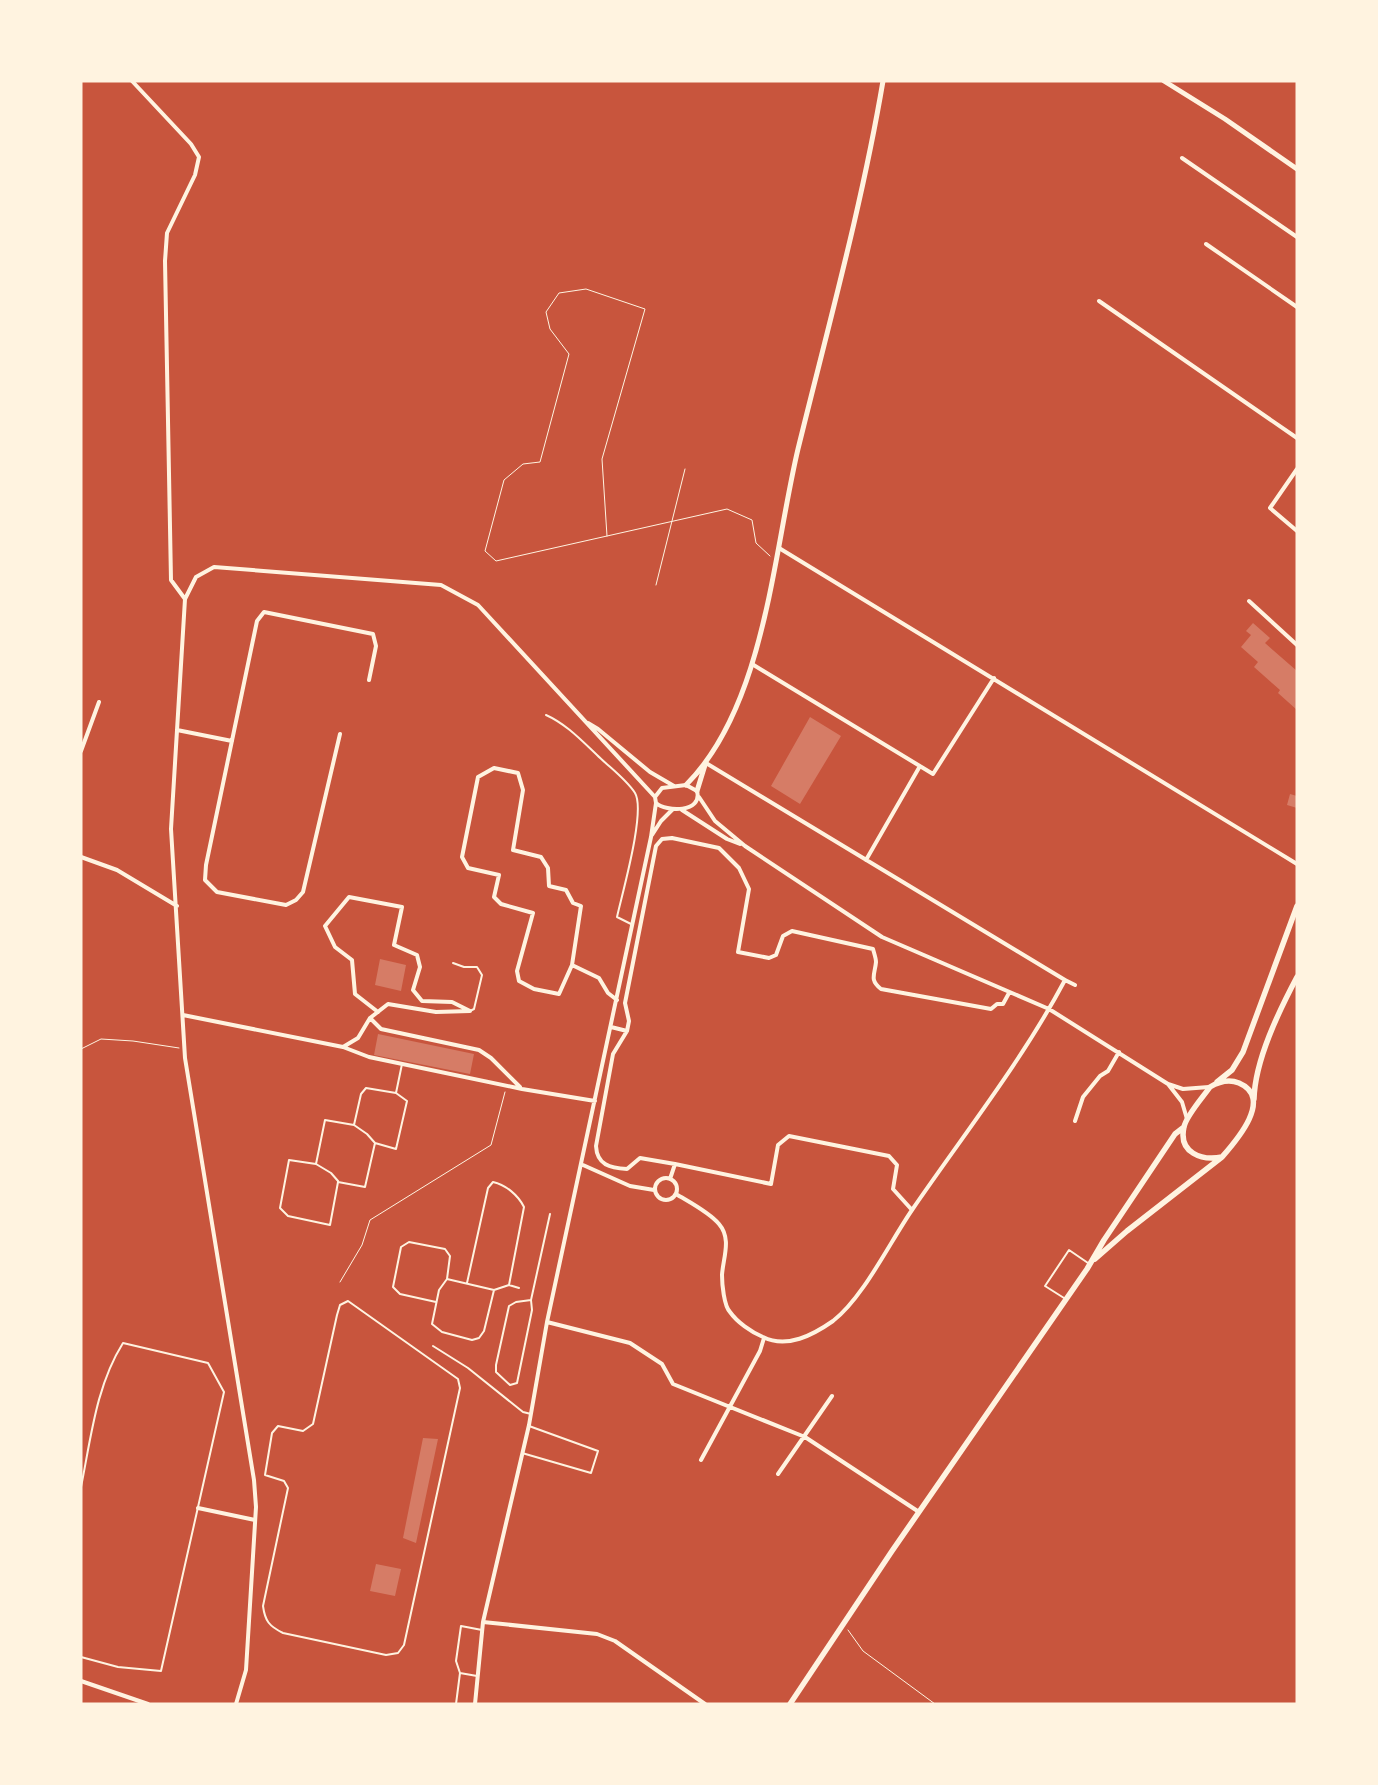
<svg xmlns="http://www.w3.org/2000/svg" width="1378" height="1785" viewBox="0 0 1378 1785" font-family="'Fira Sans',sans-serif">
	<rect width="100%" height="100%" fill="#c8553d"/>
	<!-- building -->
	<path fill="#d67c66" d="M1253 623 1270 638 1265 643 1297 671V710L1278 693 1280 690 1254 667 1258 662 1241 647 1251 635 1246 631Z
		M810 717 841 736 800 804 771 786Z
		M1290 794 1297 796V808L1287 805Z
		M380 959 406 965 401 991 375 985Z
		M378 1034 474 1054 470 1074 374 1055Z
		M423 1438 438 1439 416 1543 403 1538Z
		M376 1564 401 1569 395 1596 370 1591Z"/>
	<g fill="none" stroke-linecap="round" stroke-linejoin="round">
		<!-- path -->
		<path stroke="#fff3e0" stroke-width="1" d="M607 536 602 459 645 309 586 289 559 293 546 312 550 329 569 354 540 462 523 464 504 480 485 551 496 561 727 509 752 520 756 543 770 556
			M656 585 685 469
			M81 1049 101 1039 133 1041 179 1048
			M340 1282 362 1245 370 1220 491 1145 505 1092
			M848 1630 863 1651 935 1704"/>
		<!-- service -->
		<path stroke="#fff3e0" stroke-width="2" d="M546 715C566 724 581 740 597 755 609 767 626 779 635 793 646 811 622 894 617 917L633 925
			M453 963 464 967H477L482 975 474 1009 470 1011
			M366 1088 396 1093 407 1101 396 1149 375 1143 365 1187 338 1182 330 1225 288 1216 280 1208 289 1160 316 1164 325 1120 354 1125 361 1094Z
			M396 1093 402 1064
			M354 1125 367 1134 375 1143
			M316 1164 331 1173 338 1181
			M447 1279 494 1290 509 1285 519 1288
			M467 1283 488 1188 493 1182C506 1185 518 1195 524 1207L509 1285
			M1064 1298 1045 1286 1069 1250 1088 1263
			M531 1300 532 1310 517 1383 510 1385 496 1372V1365L509 1306 516 1302Z
			M531 1300 550 1214
			M348 1301 458 1379 460 1388 404 1645 398 1653 386 1655 283 1633C269 1626 265 1621 263 1606L288 1488 284 1481 265 1475 272 1433 278 1426 303 1431 313 1424 337 1315 340 1305Z
			M436 1302 400 1294 393 1287 401 1247 409 1242 445 1249 450 1256 447 1279 439 1290 432 1324 442 1332 472 1340 479 1338 484 1331 494 1290
			M433 1346 468 1368 523 1412 531 1414
			M522 1453 591 1473 598 1451 529 1426
			M81 1487C91 1438 96 1386 123 1343L208 1363 224 1392 161 1671 118 1667 81 1657
			M460 1673 477 1676
			M456 1704 460 1673 456 1661 461 1626 482 1630"/>
		<!-- minor -->
		<path stroke="#fff3e0" stroke-width="4" d="M132 81 191 144 199 157 195 175 167 233 165 261 171 580 185 599
			M1182 158 1297 237
			M1206 244 1297 307
			M1099 301 1297 438
			M1297 469 1270 508 1297 531
			M779 548 1297 864
			M1249 601 1297 645
			M752 664 933 774 994 678
			M588 723 598 729 650 772 674 786
			M177 730 232 741
			M340 734 303 892 296 900 286 905 217 892 205 880 206 865 257 621 264 612 373 634 376 646 369 680
			M81 751 99 702
			M686 785 697 791C703 813 666 812 656 803L655 797 662 788Z
			M699 797 715 821 745 846 882 937 1049 1009 1168 1084 1183 1089 1209 1087
			M682 810 727 839 740 844
			M652 835 661 821 673 809
			M81 857 117 870 177 906
			M866 860 920 766
			M572 965 559 994 534 989 519 981 517 971 533 913 501 904 494 897 499 875 468 868 462 857 478 777 494 768 518 773 523 790 513 850 541 857 548 868 549 886 566 890 573 903 581 906 572 965 599 978 608 993 617 1000
			M1065 980 1075 985
			M183 1015 343 1047 369 1057 522 1089 595 1101
			M370 1018 381 1029 479 1050 491 1058 520 1087
			M611 1027 627 1031
			M343 1047 358 1038 370 1018 388 1004 436 1012 470 1011 452 1002 422 1001 413 990 420 967 417 955 394 945 402 907 349 897 325 926 335 947 352 960 355 994 378 1012
			M1168 1084 1182 1102 1187 1119
			M1075 1121 1083 1097 1100 1076 1108 1071 1119 1052
			M675 1164 640 1158 627 1169C610 1168 597 1165 596 1146L613 1054 627 1031 629 1021 625 1003 656 846 662 839 672 838 719 848 739 868 749 889 738 952 769 958 776 955 783 936 792 931 873 949C874 953 876 958 876 962 875 974 869 980 881 989L991 1009 997 1004H1003L1009 993
			M583 1165 630 1186 654 1190
			M655 1189a11 11 0 1 1 22 0a11 11 0 1 1-22 0Z
			M670 1179 675 1164 771 1184 778 1145 789 1136 889 1156 897 1165 893 1189 912 1210
			M676 1194C689 1202 709 1212 719 1224 732 1239 723 1258 722 1275 722 1284 724 1306 730 1312 737 1322 751 1332 763 1337 787 1349 813 1335 833 1321 863 1298 890 1242 912 1210 964 1134 1022 1061 1065 980L706 763
			M547 1322 630 1343 662 1364 673 1384 805 1437 919 1512
			M701 1460 760 1351 764 1338
			M778 1474 832 1396
			M198 1508 255 1520
			M483 1622 597 1634 615 1641 705 1704
			M81 1681 148 1704
			M236 1704 246 1670 256 1507 254 1480 185 1058 171 829 185 599 196 577 214 567 441 585 478 605 655 797
			M475 1704 483 1622 529 1425 547 1322 651 837 656 803"/>
		<!-- tertiary -->
		<path stroke="#fff3e0" stroke-width="5" d="M1164 81 1225 119 1297 169
			M686 785C765 706 773 554 798 449 828 327 862 205 883 81
			M697 791 705 765"/>
		<!-- secondary -->
		<path stroke="#fff3e0" stroke-width="5.5" d="M1217 1082 1232 1070 1243 1052 1297 906
			M1254 1099C1255 1060 1279 1011 1297 977
			M1095 1259 1127 1231 1222 1157C1236 1141 1274 1098 1239 1083 1229 1079 1220 1081 1210 1087 1203 1097 1186 1116 1184 1127 1178 1153 1202 1161 1222 1157
			M790 1704 892 1551 1087 1269 1104 1240 1175 1134 1184 1127"/>
	</g>
	<!-- border -->
	<rect width="1378" height="1785" fill="none" stroke="#fff3e0" stroke-width="165"/>
</svg>
